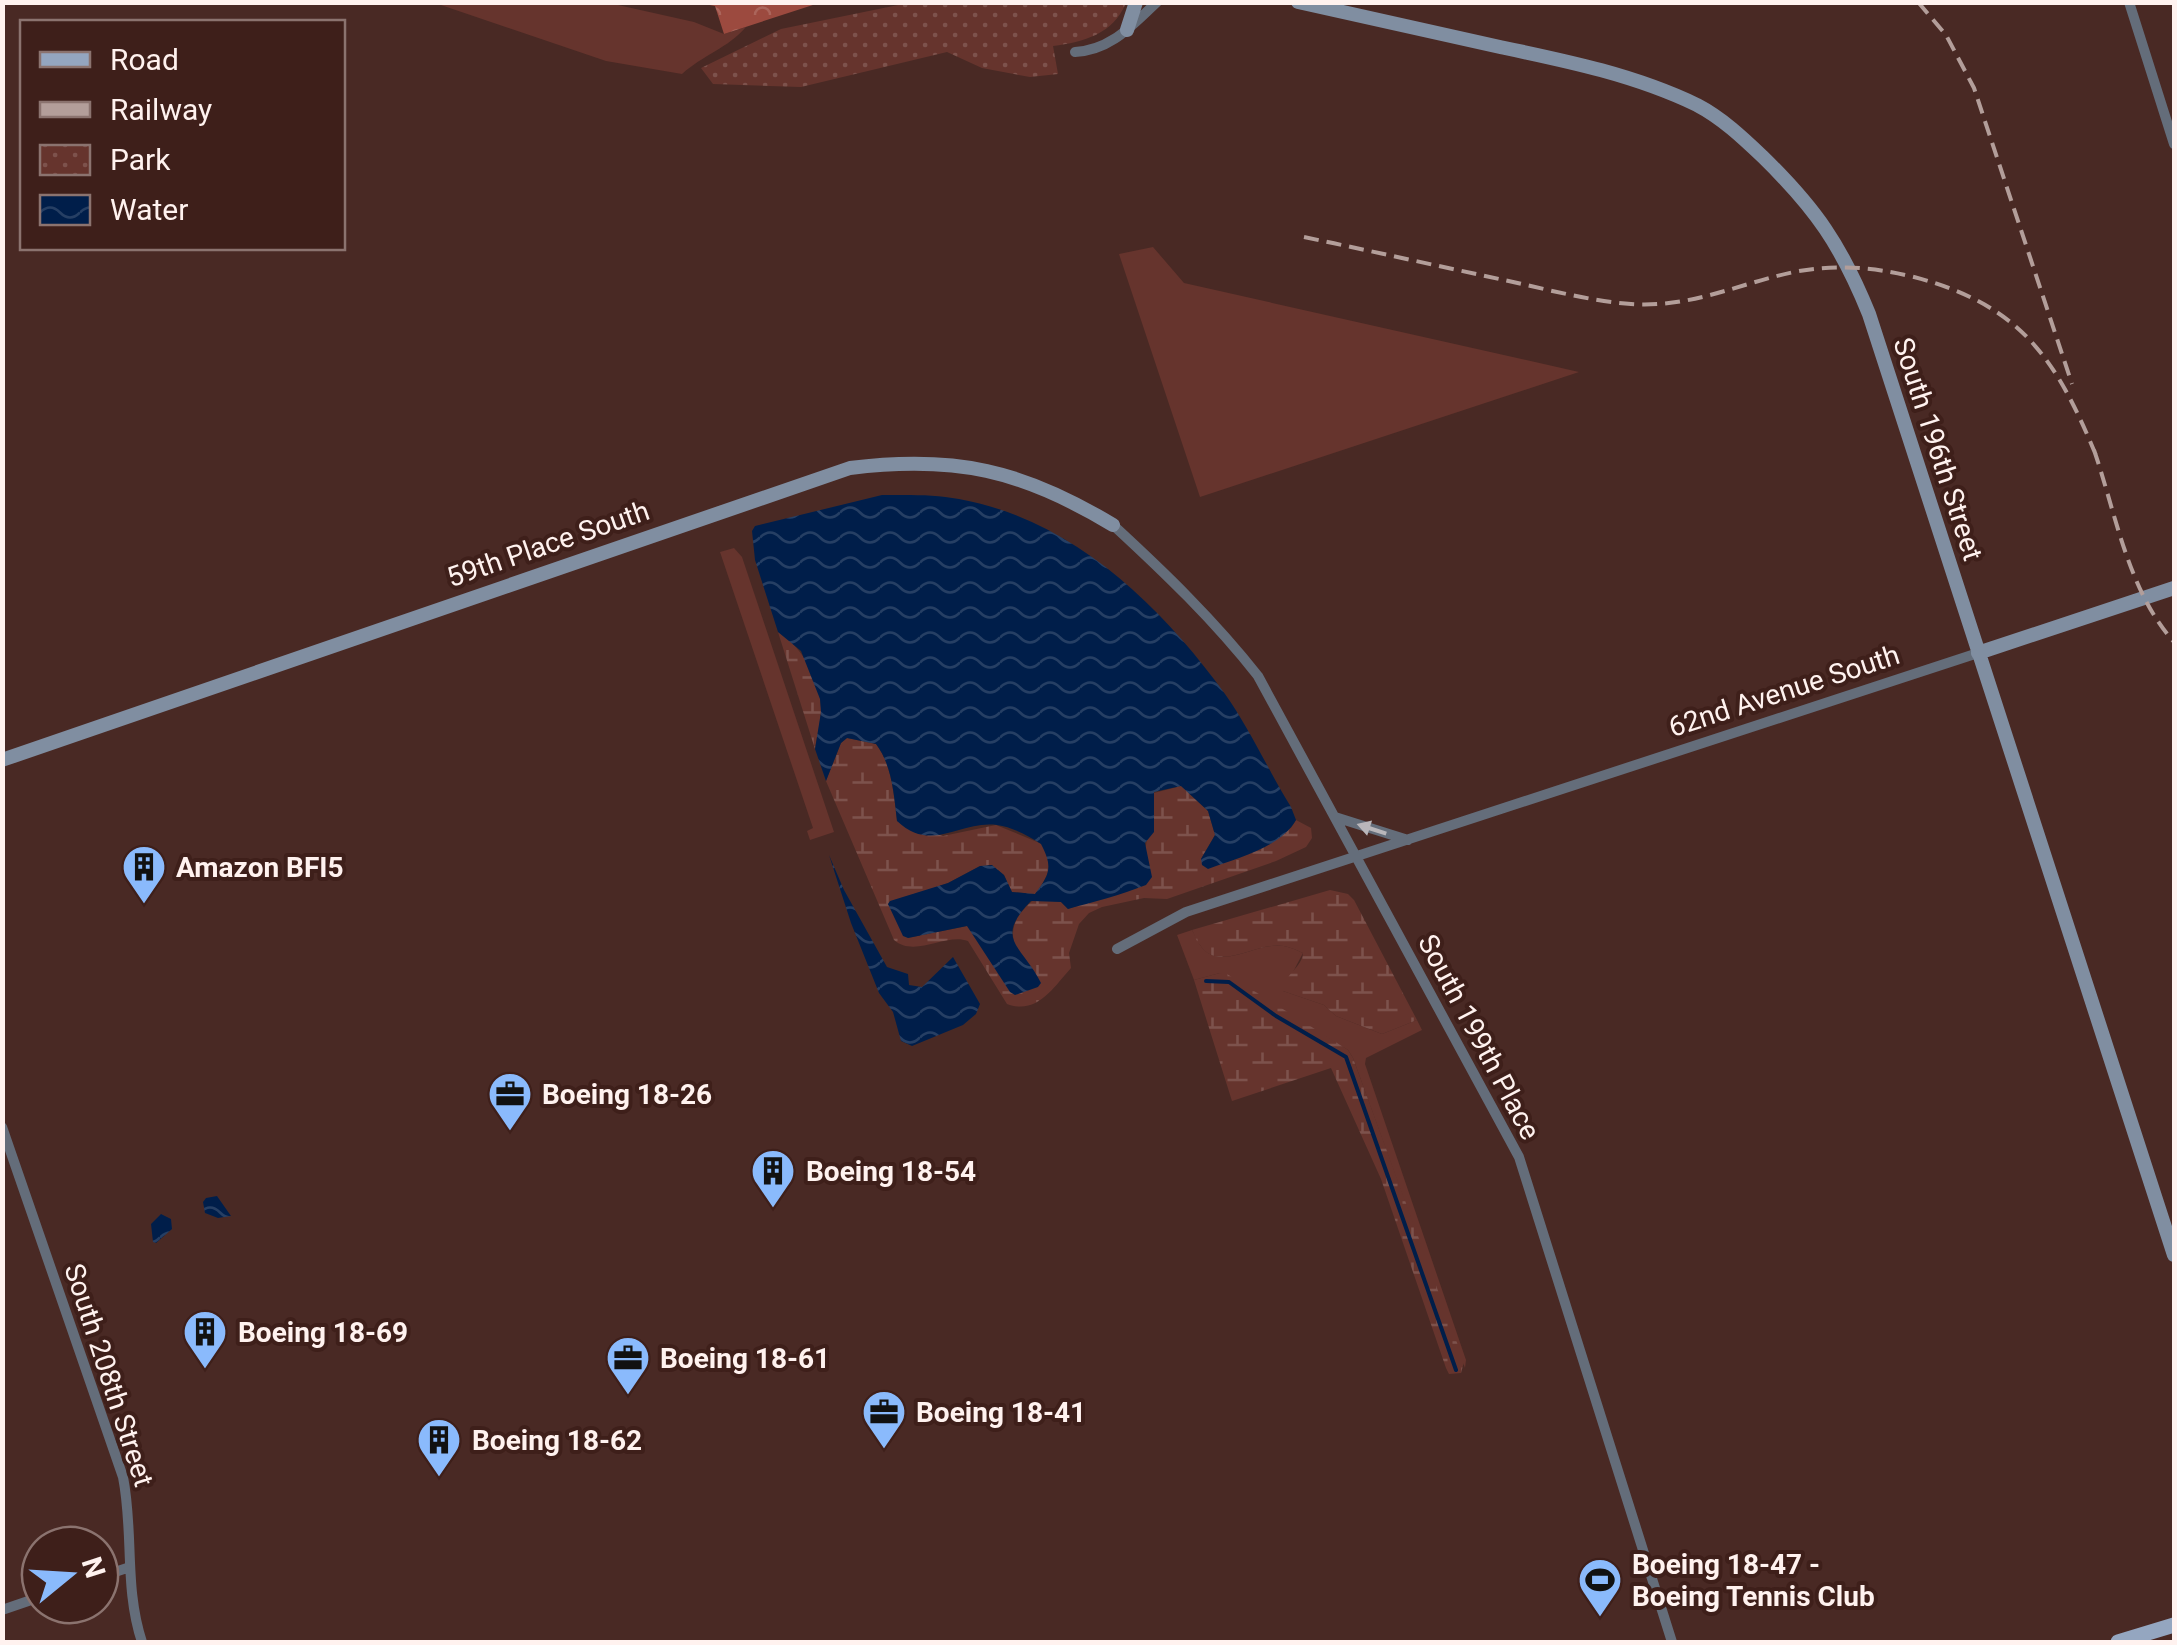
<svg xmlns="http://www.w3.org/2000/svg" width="2177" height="1645" viewBox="0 0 2177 1645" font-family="Roboto,sans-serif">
	<defs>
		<pattern id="forest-crowns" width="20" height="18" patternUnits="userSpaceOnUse" patternTransform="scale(2.5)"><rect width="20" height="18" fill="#9c4a3f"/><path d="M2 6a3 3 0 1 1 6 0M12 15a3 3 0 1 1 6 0" fill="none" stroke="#ab655b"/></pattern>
		<pattern id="wetland-marsh" width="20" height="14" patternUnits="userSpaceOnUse" patternTransform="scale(2.5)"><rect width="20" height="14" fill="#66342d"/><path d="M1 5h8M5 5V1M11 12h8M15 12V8" fill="none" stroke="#7d524c"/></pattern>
		<pattern id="park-dots" width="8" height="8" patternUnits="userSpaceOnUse" patternTransform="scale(2.5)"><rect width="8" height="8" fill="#66342d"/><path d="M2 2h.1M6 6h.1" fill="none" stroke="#7d524c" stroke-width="1.8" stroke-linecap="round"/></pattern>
		<pattern id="water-waves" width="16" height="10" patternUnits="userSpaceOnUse" patternTransform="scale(2.5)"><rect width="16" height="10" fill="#001e4a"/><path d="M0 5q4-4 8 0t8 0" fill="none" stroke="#263f64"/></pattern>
	</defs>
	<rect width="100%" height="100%" fill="#492924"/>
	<!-- green -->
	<path fill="#66342d" d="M435 3H609L694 22 724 34 746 27C728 48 703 55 682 74L606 61Z
		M1153 247 1184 283 1579 372 1200 497 1119 254Z
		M734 548 742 557 834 832 810 840 807 831 813 828 720 552Z
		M1192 930C1195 935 1197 940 1200 945 1217 970 1249 948 1271 946 1283 944 1292 948 1303 953L1283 991 1324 1005 1336 1016 1382 1034 1417 1020 1422 1030 1366 1058 1365 1064 1466 1360 1465 1368 1353 1058 1348 1050 1220 973 1194 980 1177 935Z"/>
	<!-- forest -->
	<path fill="url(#forest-crowns)" d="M699 3V2L819 3 724 34 715 6Z"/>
	<!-- wetland -->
	<path fill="url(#wetland-marsh)" d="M778 632C802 646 820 680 821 708 821 721 817 736 815 749Z
		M847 738 876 744C892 765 894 795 897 821L943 836 996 825 1042 844C1053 867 1050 874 1035 894L1012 892 1004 875 992 865 980 866 948 883 888 904 908 938 967 926 1033 968C1005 946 1007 920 1035 899L1061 902 1068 909 1099 898 1145 852 1154 793 1181 786 1208 811 1215 835 1201 859 1291 828 1296 820 1311 828 1312 838 1306 847 1276 861 1167 899 1144 898 1102 907 1089 913 1079 924 1069 953 1071 968C1053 988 1037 1015 1007 1004L968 941C945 933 915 958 894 940L826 781 841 743Z
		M1330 890 1348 894 1354 900 1417 1020 1382 1034 1336 1016 1324 1005 1283 991C1283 975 1302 968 1303 953 1292 948 1283 944 1271 946 1249 948 1216 970 1200 945 1196 941 1195 935 1192 930Z
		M1220 973 1227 974 1334 1041 1348 1050 1353 1058 1464 1362 1461 1373 1449 1374 1446 1368 1381 1179 1331 1068 1232 1101 1194 980Z"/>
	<!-- park -->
	<path fill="url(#park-dots)" d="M908 3V2L1126 3C1113 34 1084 42 1053 46L1058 74 1030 77 982 68 947 52 801 87 713 84 701 68 781 29Z"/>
	<!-- water -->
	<path fill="url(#water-waves)" d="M882 495C907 495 934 494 959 499 1071 519 1160 604 1225 694 1250 729 1268 770 1291 807L1296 820C1280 848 1237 858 1208 869L1202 865 1201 859 1215 835 1208 811 1181 786 1154 792V832L1145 843 1152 877 1146 885C1121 895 1093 902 1068 909L1061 902 1031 901C993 940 1022 945 1041 983L1038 987 1015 995 1010 992 967 926 908 938 903 936 888 904 890 901 948 883 980 866 992 865 1004 875 1012 892 1035 894C1050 874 1053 867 1041 844 1029 836 1012 827 997 825 960 820 932 854 897 821 894 795 892 765 876 744L847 738 841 743 826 781 815 749 821 712 820 699 801 651 778 632 755 560 752 531 755 526Z
		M829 855 844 890 887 967 908 974 909 985 922 987 953 957 980 1004 976 1014 963 1025 912 1046 901 1041 893 1012 879 993 851 923Z
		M217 1196 231 1216 218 1218 205 1213 203 1202 206 1198Z
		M161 1214 171 1219 172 1229 156 1243 153 1242 151 1224Z"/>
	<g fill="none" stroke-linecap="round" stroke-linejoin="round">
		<!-- stream -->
		<path stroke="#001e4a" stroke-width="4" d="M1206 981 1229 982 1276 1016 1346 1057 1456 1370"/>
		<!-- street -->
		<path stroke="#646d7a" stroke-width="10" d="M2129 2 2174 144
			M1075 52C1111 50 1131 26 1157 2
			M1113 525C1164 572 1214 620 1258 676L1519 1157 1672 1642
			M1335 817 1408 840
			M1117 949 1186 912 1978 653
			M2 1127 123 1477C134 1533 124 1588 142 1642
			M100 1577 130 1567
			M2 1610 40 1597"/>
		<!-- secondary -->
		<path stroke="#808ea1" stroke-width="14" d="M1298 2C1365 17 1432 32 1500 47 1567 61 1635 75 1697 105 1722 118 1743 138 1763 157 1816 209 1841 245 1869 314L2174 1255
			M1127 30 1136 2
			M1978 653 2174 588
			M2 760 850 468C955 455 1022 470 1113 525"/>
		<!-- primary -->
		<path stroke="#94a6c0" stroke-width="15" d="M2118 1642 2174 1625"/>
		<!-- rail -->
		<path stroke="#b39e9a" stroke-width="4" stroke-dasharray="15 8" stroke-linecap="butt" d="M1918 2 1946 35 1974 88 2072 384
			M1304 237C1371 251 1438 266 1504 280 1546 289 1589 301 1631 304 1692 308 1737 284 1794 272 1836 264 1873 267 1914 277 2024 306 2057 361 2098 460
			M2094 450C2116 514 2128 591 2174 642"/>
	</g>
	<!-- one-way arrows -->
	<defs><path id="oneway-solid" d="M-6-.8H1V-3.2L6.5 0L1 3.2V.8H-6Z" transform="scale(2.5)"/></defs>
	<use fill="#b9b6ba" href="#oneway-solid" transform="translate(1372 829) rotate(-162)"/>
	<!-- icons -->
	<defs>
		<symbol id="building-pin" viewBox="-11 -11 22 30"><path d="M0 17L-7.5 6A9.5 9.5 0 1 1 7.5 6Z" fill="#8abafc" stroke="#3e1f1a"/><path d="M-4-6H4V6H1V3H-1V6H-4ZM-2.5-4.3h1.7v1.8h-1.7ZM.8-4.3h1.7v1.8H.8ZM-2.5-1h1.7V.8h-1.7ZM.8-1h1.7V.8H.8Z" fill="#111"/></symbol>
		<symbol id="office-pin" viewBox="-11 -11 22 30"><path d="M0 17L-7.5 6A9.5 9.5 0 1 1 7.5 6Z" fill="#8abafc" stroke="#3e1f1a"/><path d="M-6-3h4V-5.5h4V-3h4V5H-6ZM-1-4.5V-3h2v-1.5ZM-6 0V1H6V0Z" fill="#111"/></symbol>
		<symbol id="stadium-pin" viewBox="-11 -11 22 30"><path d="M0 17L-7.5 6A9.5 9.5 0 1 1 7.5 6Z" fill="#8abafc" stroke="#3e1f1a"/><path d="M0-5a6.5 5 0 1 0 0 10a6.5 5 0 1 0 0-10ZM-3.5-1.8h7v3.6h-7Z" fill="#111"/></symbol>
	</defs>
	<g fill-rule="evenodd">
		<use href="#building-pin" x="119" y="842" width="50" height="68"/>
		<use href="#office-pin" x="485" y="1069" width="50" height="68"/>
		<use href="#building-pin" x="748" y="1146" width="50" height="68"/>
		<use href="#building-pin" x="180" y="1307" width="50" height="68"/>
		<use href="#office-pin" x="603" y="1333" width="50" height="68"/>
		<use href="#office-pin" x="859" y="1387" width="50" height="68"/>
		<use href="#building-pin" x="414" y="1415" width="50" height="68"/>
		<use href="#stadium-pin" x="1575" y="1555" width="50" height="68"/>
	</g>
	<g text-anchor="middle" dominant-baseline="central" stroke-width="8" stroke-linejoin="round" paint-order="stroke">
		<!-- street labels -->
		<g font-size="28" fill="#fff2ef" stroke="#3e1f1a">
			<text transform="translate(1938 449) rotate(72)">South 196th Street</text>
			<text transform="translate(548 544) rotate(-19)">59th Place South</text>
			<text transform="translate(1784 691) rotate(-18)">62nd Avenue South</text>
			<text transform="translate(1479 1037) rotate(62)">South 199th Place</text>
			<text transform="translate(109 1375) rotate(72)">South 208th Street</text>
		</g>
		<!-- poi labels -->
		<g font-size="28" font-weight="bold" fill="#fff2ef" stroke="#3e1f1a" text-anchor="start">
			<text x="176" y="867">Amazon BFI5</text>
			<text x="542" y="1094">Boeing 18-26</text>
			<text x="806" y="1171">Boeing 18-54</text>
			<text x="238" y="1332">Boeing 18-69</text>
			<text x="660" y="1358">Boeing 18-61</text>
			<text x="916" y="1412">Boeing 18-41</text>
			<text x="472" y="1440">Boeing 18-62</text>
			<text x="1632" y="1564">Boeing 18-47 -<tspan x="1632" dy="32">Boeing Tennis Club</tspan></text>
		</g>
	</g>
	<!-- border -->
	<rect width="2177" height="1645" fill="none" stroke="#fff2ef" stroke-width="10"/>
	<!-- legend -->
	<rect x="20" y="20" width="325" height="230" fill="#3e1f1a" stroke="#8b736f" stroke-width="2.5"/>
	<rect x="40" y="52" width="50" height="15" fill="#94a6c0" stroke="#8b736f" stroke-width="2.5"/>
	<text x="110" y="70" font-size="30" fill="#fff2ef">Road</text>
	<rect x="40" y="102" width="50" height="15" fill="#b39e9a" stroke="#8b736f" stroke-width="2.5"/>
	<text x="110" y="120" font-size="30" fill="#fff2ef">Railway</text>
	<rect x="40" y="145" width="50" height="30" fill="url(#park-dots)" stroke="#8b736f" stroke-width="2.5"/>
	<text x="110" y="170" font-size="30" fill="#fff2ef">Park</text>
	<rect x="40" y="195" width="50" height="30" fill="url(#water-waves)" stroke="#8b736f" stroke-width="2.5"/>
	<text x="110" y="220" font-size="30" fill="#fff2ef">Water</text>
	<!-- north arrow -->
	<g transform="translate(70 1575) rotate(72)"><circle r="48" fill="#3e1f1a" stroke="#8b736f" stroke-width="2.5"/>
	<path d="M0-8L18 38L0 25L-18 38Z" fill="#8abafc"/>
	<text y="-15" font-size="28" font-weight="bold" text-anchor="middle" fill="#fff2ef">N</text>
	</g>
</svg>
